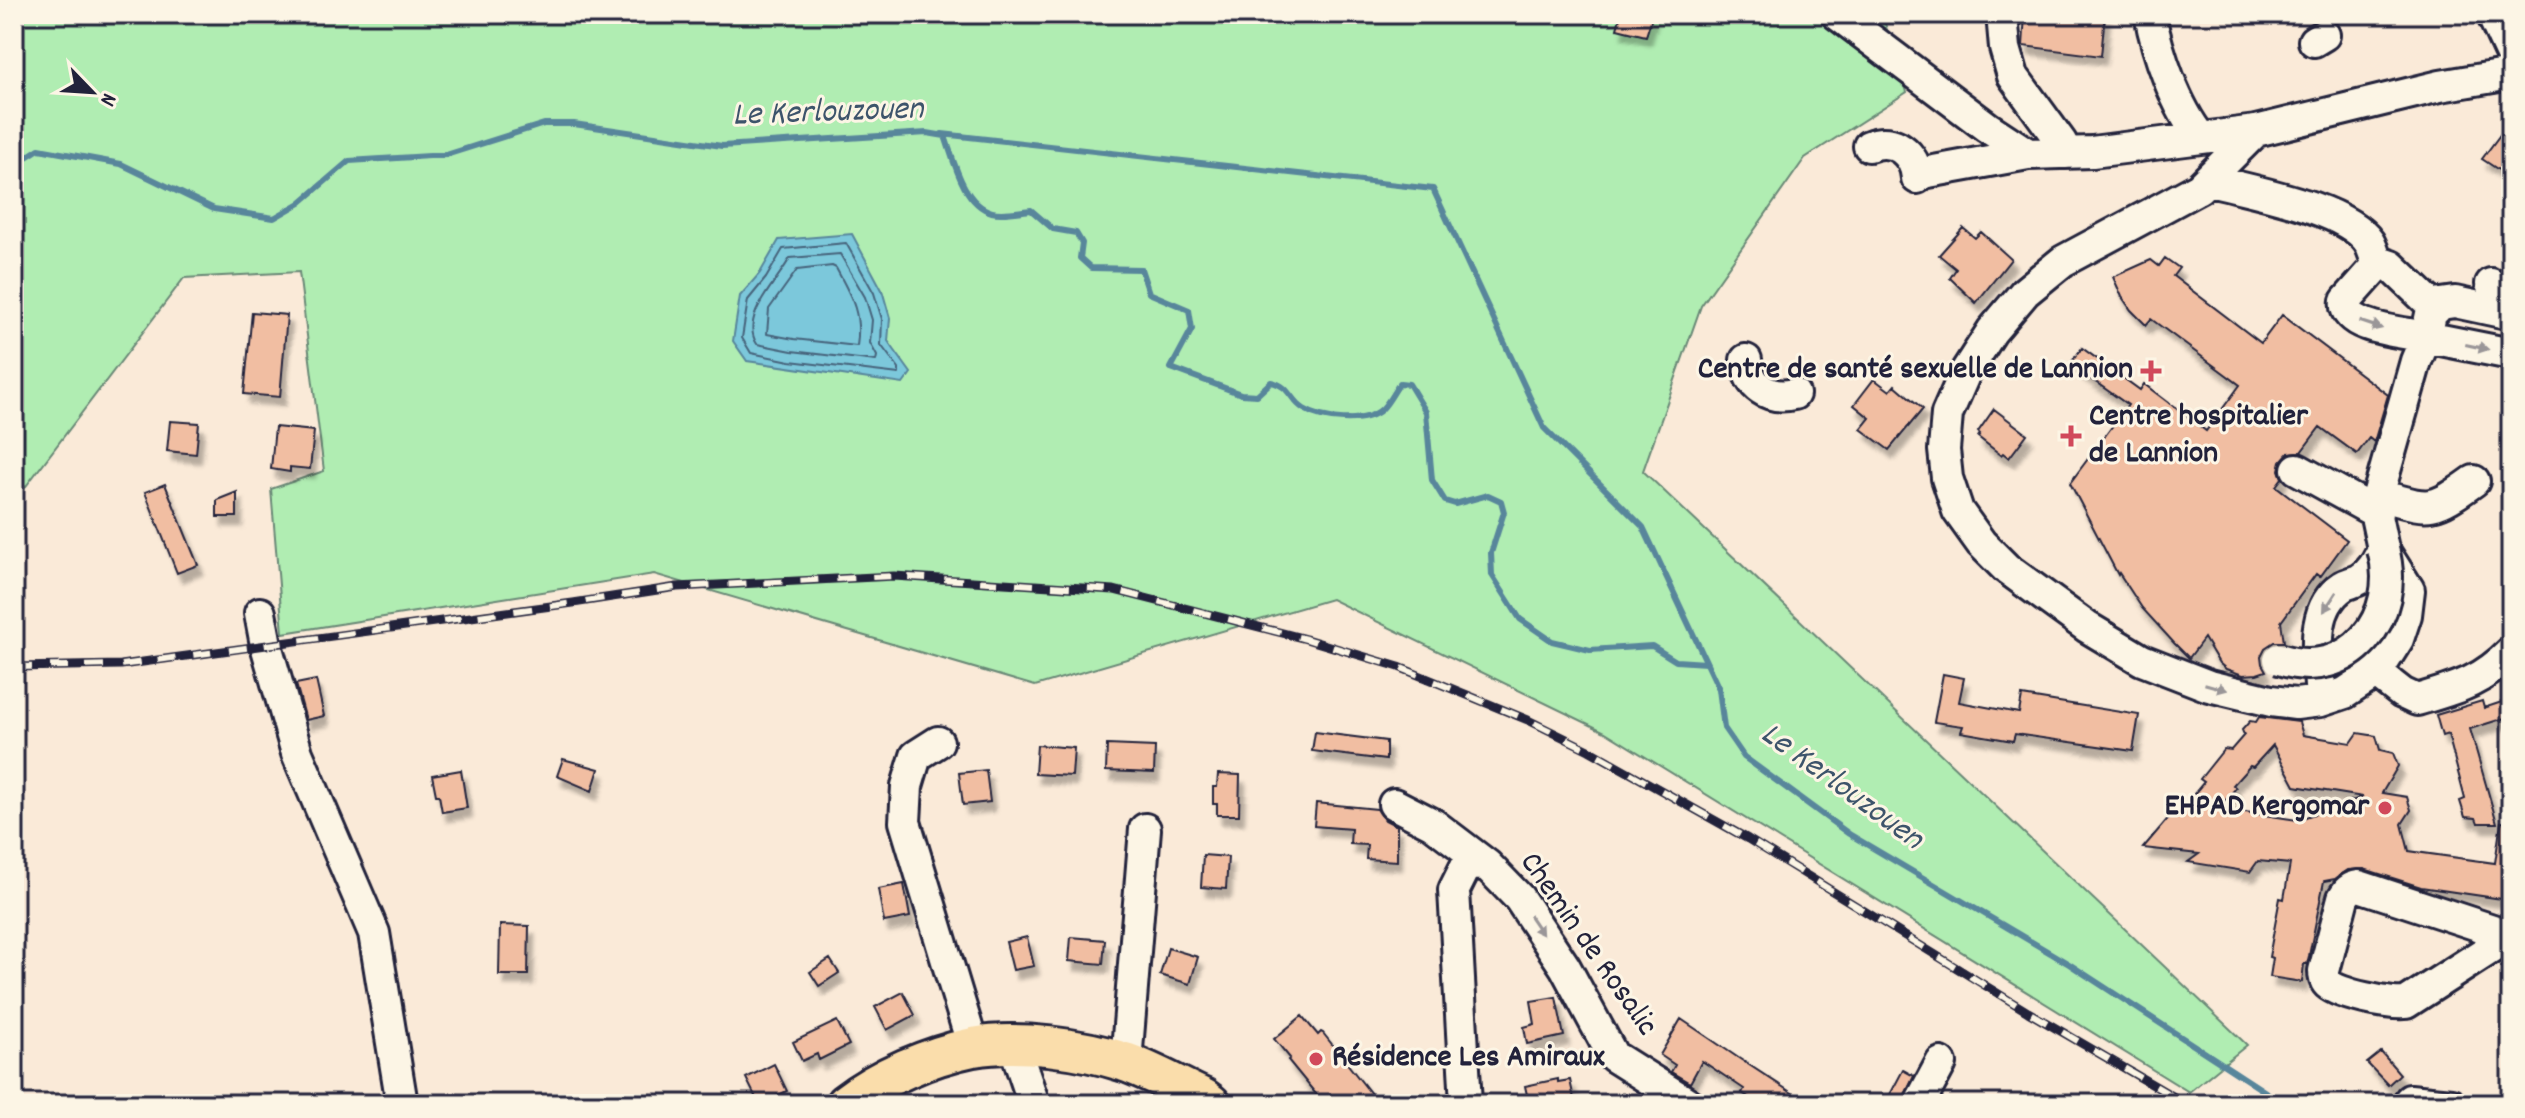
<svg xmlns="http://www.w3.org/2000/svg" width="2525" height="1118" viewBox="0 0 2525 1118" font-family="Dekko,sans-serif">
	<defs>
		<filter id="shadow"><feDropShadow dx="5" dy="9" stdDeviation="2" flood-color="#0004"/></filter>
	</defs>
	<rect width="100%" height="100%" fill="#faead8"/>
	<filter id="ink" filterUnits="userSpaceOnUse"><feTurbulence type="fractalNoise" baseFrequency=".0125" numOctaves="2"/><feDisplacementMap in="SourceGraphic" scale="16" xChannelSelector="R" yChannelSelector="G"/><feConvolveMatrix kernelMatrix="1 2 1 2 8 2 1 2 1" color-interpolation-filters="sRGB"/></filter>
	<g filter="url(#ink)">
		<!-- green -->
		<path fill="#b0edb2" stroke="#698876" stroke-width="2" d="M14 14H1882L1907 92 1805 158 1701 306 1643 471 2247 1045 2189 1092 1605 732 1331 599 1035 686 654 574 283 633 271 489 324 471 299 272 184 278 14 502Z"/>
		<!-- water -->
		<path fill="#7cc8db" stroke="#58869b" stroke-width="2" d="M852 234 882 290 890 318 888 341 911 373 903 384 747 361 733 341 740 296 760 273 779 240Z"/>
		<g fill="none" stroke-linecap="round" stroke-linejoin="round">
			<!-- shore -->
			<path stroke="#46647b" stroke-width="2" d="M846 243 874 293 882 319 881 345 899 369V374L790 361 751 353 742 338 748 300 766 278 783 249Z
				M840 254 865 297 872 320 870 343 877 356 876 361 792 351 757 344C739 317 778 281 790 258Z
				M832 266 836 268C851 296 862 313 857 346L794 339 767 334 769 309 797 270Z"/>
			<!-- stream -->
			<path stroke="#58869b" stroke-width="6" d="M942 134 1433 189 1544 428 1643 527 1719 689 1724 728 1744 757 1849 834 2069 964 2284 1104
				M14 165 39 149 121 164 214 209 274 218 300 203 349 161 446 155 544 124H574L722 146 927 133 945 136C954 161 963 204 992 212 1003 215 1020 211 1031 210L1053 229 1076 233 1082 243 1080 258 1091 268 1141 269 1149 293 1189 310 1192 329 1171 368 1241 394 1257 395 1271 382C1291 386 1289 400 1304 409 1322 420 1365 425 1382 409 1389 402 1394 391 1400 383L1409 384 1426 412 1432 480 1445 501 1455 504 1488 495 1501 501 1504 512 1491 553 1492 575 1520 619 1552 641 1590 650 1652 646 1676 661 1706 663"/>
		</g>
		<!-- building -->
		<path fill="#f1bea2" stroke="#22223b" stroke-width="2" fill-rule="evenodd" filter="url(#shadow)" d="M1621 14H1653L1646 36 1617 29Z
			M2025 14H2105L2101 56 2023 46Z
			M2511 120V178L2482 159Z
			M1963 228 1975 238 1981 232 2011 259 1976 303 1950 278 1956 269 1939 255Z
			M2165 258 2179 268 2173 276 2261 343 2282 315 2388 395 2374 442 2369 438 2357 454 2320 427 2301 452 2288 453 2281 461 2279 470 2282 478 2276 486 2347 540 2320 577 2316 574 2281 622 2284 642H2274L2265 648 2261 656 2262 664 2266 671 2257 674 2243 675 2226 669 2219 663 2204 638 2189 658 2174 643 2142 608 2119 573 2118 575 2070 483 2128 405 2070 364 2082 348 2140 390 2144 384 2206 431 2240 385 2151 319 2146 325 2131 310 2122 297 2113 277 2151 260 2159 266Z
			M252 312 287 315 280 397 244 394Z
			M1874 379 1890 391 1895 385 1923 409 1889 450 1861 429 1870 418 1854 405Z
			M1994 409 2027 434 2009 458 2003 453 2001 455 1978 437 1980 434 1978 432Z
			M170 421 199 423 196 454 167 451Z
			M275 427 314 431 310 469 290 467V472L271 469Z
			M165 484 198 565 177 573 145 492Z
			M237 492V517H217V500Z
			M1943 674 1964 678 1959 702 2019 713 2022 696 2139 715 2133 751 2015 734 2013 741 1961 732 1963 726 1934 722Z
			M316 680 324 716 306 720 296 684Z
			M2511 699V716L2470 729 2497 823H2478L2476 818 2465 817 2460 801 2465 799 2448 734 2442 736 2436 715 2482 701 2484 708Z
			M2259 717 2299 722 2303 735 2351 743 2358 733 2376 736 2380 750 2393 753 2398 766 2382 793 2407 797 2411 810 2402 824 2409 851 2495 863 2501 822 2511 823 2509 900 2421 887 2364 869 2348 870 2335 879 2324 881 2309 956 2307 964H2304L2302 982 2270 977 2273 958 2269 957 2280 898 2284 899 2290 864 2258 861 2250 872 2188 862 2199 854 2143 848 2171 815 2174 818 2204 782 2200 779 2224 749 2231 750 2244 735 2242 730 2250 721 2256 722ZM2273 745 2295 786 2363 797 2297 820 2219 808 2236 788 2233 785 2250 766 2253 767Z
			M1315 732 1386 741V760L1312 751Z
			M1037 745 1074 748 1072 776 1035 774Z
			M1107 745 1155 747 1154 773 1106 771Z
			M563 759 599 769 592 791 557 776Z
			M461 770 467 808 442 812 439 795H436L432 775Z
			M986 770 990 802 963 805 959 773Z
			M1218 774 1240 775 1239 815H1217V804H1213V787H1217Z
			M1316 803 1377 809 1385 820 1397 826V861L1366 859 1367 845 1350 844 1351 829 1314 826Z
			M1203 855 1228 857 1226 889 1201 887Z
			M904 884 910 917 884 922 878 889Z
			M500 925 529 926 528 975H499Z
			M1027 937 1034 966 1013 970 1006 942Z
			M1071 937 1105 940 1103 964 1069 961Z
			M1168 948 1198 957 1190 984 1160 975Z
			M830 959 839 973 819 986 810 972Z
			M903 992 915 1015 887 1030 875 1007Z
			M1556 997 1564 1036 1527 1044 1524 1027 1535 1024 1531 1001Z
			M1302 1016 1318 1035 1321 1032 1323 1033 1379 1104H1324L1288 1060 1290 1058 1274 1039Z
			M1681 1019 1740 1059 1809 1104H1760L1742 1093 1744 1089 1702 1061 1690 1083 1671 1072 1675 1065 1660 1055Z
			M837 1021 849 1045 819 1060 817 1054 802 1061 793 1042Z
			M2381 1052 2400 1074 2388 1085 2367 1063Z
			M774 1064 787 1091 759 1104 746 1078Z
			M1903 1070 1914 1076 1901 1104H1885Z
			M1558 1079V1082L1570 1080 1574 1099 1562 1102 1563 1104H1529L1525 1086Z"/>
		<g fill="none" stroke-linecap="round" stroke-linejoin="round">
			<defs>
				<path id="minor" d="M1837 14 1987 127 2028 154 2092 152 2256 131 2440 86 2511 74
					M2002 14 2005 48 2013 76 2061 142 2066 153
					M2150 14C2157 53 2176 107 2201 138
					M2492 14 2511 55
					M2314 41 2324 35
					M2256 131 2199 188 2063 261 2025 292 1992 331 1965 373 1947 414 1944 450 1947 478 1958 511 1981 543 2006 568 2087 627 2142 660 2209 686 2271 701 2296 704 2321 701 2345 693 2366 679 2384 661 2398 639 2406 615 2409 590 2383 549 2376 516 2379 492 2416 361 2426 337C2406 332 2341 329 2346 301L2378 265 2385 264 2391 266 2435 308
					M1869 146C1894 136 1915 153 1917 178
					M1917 174 2028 154
					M2210 180C2250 191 2345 207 2369 242 2373 249 2375 258 2378 265
					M2491 284 2511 302
					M2511 314 2455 302 2441 304 2431 314 2426 337 2511 354
					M1746 360C1748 386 1768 400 1794 394
					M2297 469 2377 513
					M2379 495C2430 509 2430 513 2474 481
					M260 613 266 645 297 753 374 933 402 1104
					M2374 671 2402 693 2417 700C2457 688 2480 683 2511 652
					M2320 686C2318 653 2310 608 2343 586 2348 583 2355 582 2360 579 2372 572 2377 561 2383 549
					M938 742 916 756 907 786 905 822 973 1047
					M1394 804 1433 824 1487 865 1519 898 1565 967 1613 1056 1689 1104
					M2510 936 2406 1003C2392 1005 2335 994 2327 983 2324 979 2324 975 2324 971L2343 898C2347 891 2350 887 2359 886L2511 936
					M1014 1045 1034 1104
					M1126 1062 1145 829
					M2410 1100 2451 1104
					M1466 1104 1454 890 1467 864 1487 865
					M1919 1104 1941 1063"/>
				<path id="major" d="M845 1104C880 1077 929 1056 973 1047 1019 1039 1081 1048 1125 1062 1151 1071 1177 1086 1203 1098L1211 1104"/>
			</defs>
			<!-- minor casing -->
			<use href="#minor" stroke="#22223b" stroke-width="36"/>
			<!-- major casing -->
			<use href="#major" stroke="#22223b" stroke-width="44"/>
			<!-- minor -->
			<use href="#minor" stroke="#fcf5e5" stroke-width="30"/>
			<!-- major -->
			<use href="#major" stroke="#faddab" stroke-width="38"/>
			<defs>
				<path id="rail" d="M14 667 121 665 573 603 677 587 894 576 1114 590 1306 639 1399 667 1528 720 1589 750 1748 839 2028 1012 2186 1104"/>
			</defs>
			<!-- rail casing -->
			<use href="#rail" stroke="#22223b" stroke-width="9"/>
			<!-- rail -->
			<use href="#rail" stroke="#fcf5e5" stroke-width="6" stroke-dasharray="18" stroke-linecap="butt"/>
			<defs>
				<path id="minor-bridge" d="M2279 659C2350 683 2402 616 2383 549"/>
			</defs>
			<!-- minor-bridge casing -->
			<use href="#minor-bridge" stroke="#22223b" stroke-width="36" stroke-linecap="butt"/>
			<!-- minor-bridge -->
			<use href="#minor-bridge" stroke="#fcf5e5" stroke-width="30"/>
		</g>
		<!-- one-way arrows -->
		<defs><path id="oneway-solid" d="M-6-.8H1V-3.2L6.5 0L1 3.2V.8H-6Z" transform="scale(2)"/></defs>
		<g fill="#9a9698">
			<use href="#oneway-solid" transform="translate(2371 325) rotate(18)"/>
			<use href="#oneway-solid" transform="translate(2477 347) rotate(12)"/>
			<use href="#oneway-solid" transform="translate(2330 602) rotate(123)"/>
			<use href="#oneway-solid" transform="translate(2216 687) rotate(16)"/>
			<use href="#oneway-solid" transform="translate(1536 925) rotate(56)"/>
		</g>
	</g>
	<!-- markers -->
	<g fill="#d1495b" stroke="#fcf5e5" stroke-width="3">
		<path d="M2147 359h8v8h8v8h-8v8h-8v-8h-8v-8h8z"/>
		<path d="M2067 424h8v8h8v8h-8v8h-8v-8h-8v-8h8z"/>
		<circle cx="2385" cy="808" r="8"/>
		<circle cx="1316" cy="1059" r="8"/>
	</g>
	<g text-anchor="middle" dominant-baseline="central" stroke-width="6" stroke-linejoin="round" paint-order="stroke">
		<!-- poi labels -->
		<g font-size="32" font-weight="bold" fill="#22223b" stroke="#fcf5e5" text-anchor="end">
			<text x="2133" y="371">Centre de santé sexuelle de Lannion</text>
			<text x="2089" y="418" text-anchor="start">Centre hospitalier<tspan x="2089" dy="37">de Lannion</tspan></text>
			<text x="2369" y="808">EHPAD Kergomar</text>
			<text x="1332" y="1059" text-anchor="start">Résidence Les Amiraux</text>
		</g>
		<!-- street labels -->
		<g font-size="32" fill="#22223b" stroke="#fcf5e5">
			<text transform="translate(1587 945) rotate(55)">Chemin de Rosalic</text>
		</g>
		<!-- water labels -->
		<g font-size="34" font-style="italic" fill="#3d546b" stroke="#fcf5e5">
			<text transform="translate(828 114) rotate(-2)">Le Kerlouzouen</text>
			<text transform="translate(1841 788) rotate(36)">Le Kerlouzouen</text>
		</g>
	</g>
	<!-- margin -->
	<rect width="2525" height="1118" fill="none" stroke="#fcf5e5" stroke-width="48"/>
	<rect x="24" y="24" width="2477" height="1070" fill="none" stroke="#22223b" stroke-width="3" filter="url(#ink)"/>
	<!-- north arrow -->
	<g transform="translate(92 92) rotate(115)" stroke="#fcf5e5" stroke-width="6" paint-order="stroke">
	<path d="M0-6L14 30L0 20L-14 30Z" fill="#22223b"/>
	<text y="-12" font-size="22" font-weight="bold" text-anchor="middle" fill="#22223b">N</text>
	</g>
</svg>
